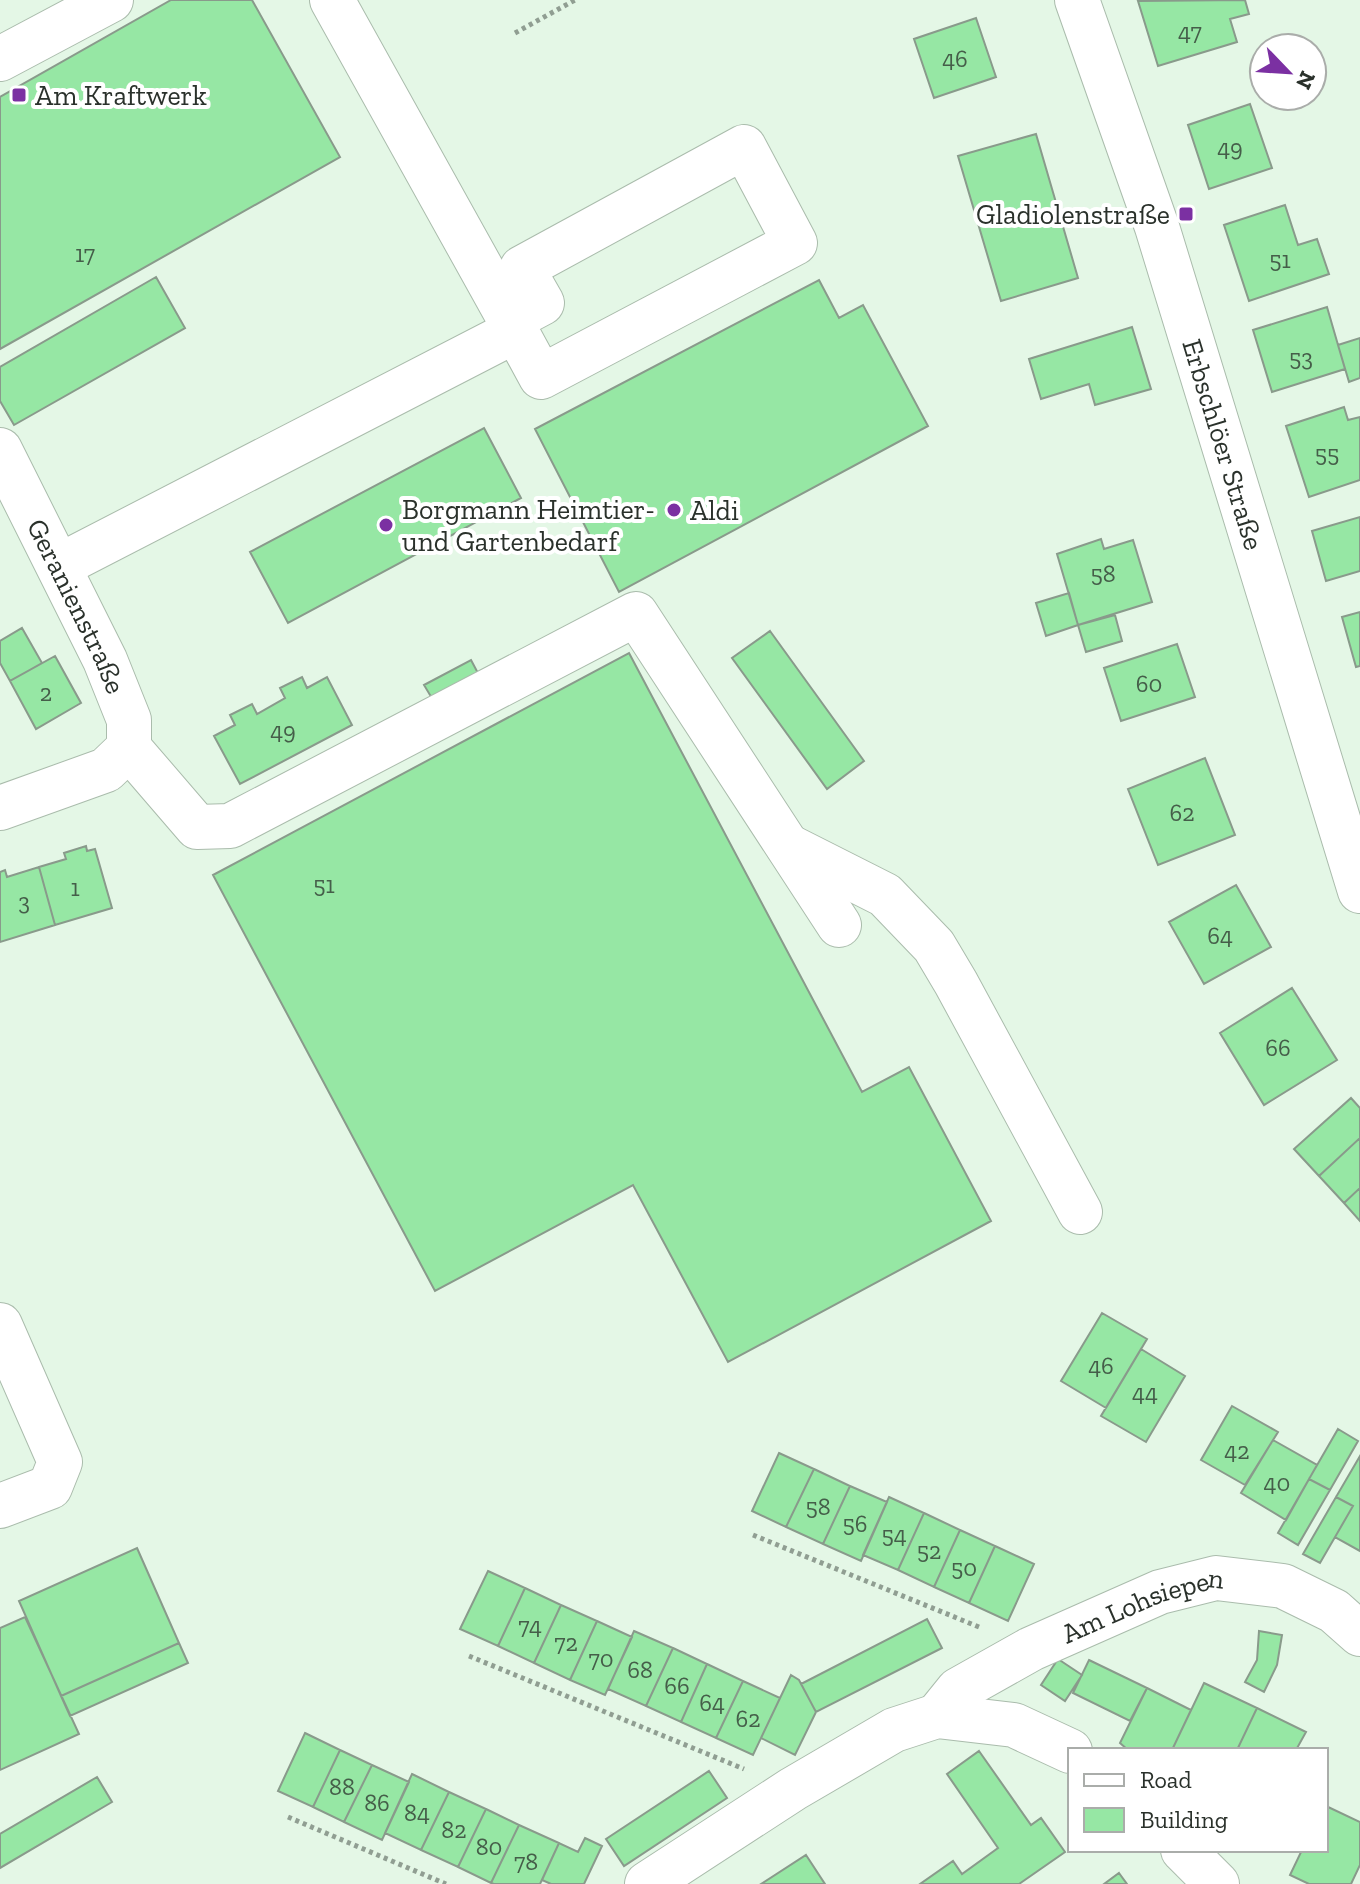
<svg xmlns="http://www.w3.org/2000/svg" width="1360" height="1884" viewBox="0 0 1360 1884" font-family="'Zilla Slab',serif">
	<rect width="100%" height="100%" fill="#e4f7e6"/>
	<!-- building -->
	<path fill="#96e7a4" stroke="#899a8b" stroke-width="2" d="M171 0H252L340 157 0 349V97Z
		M1245 0 1249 14 1230 19 1237 42 1158 66 1138 1Z
		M976 18 996 77 934 98 914 39Z
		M1250 104 1272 168 1209 189 1188 125Z
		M1036 134 1078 278 1001 301 958 156Z
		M1285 205 1298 245 1317 239 1329 274 1249 301 1224 225Z
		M156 277 185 328 14 425 0 401V367Z
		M819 280 839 318 863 305 928 426 619 592 535 429Z
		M1327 307 1345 369 1272 392 1253 330Z
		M1132 327 1151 389 1095 405 1089 384 1041 399 1029 359Z
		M1360 338V378L1349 382 1338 345Z
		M1344 407 1348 420 1360 417V480L1309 497 1286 426Z
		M484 428 521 498 288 623 250 552Z
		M1360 517V571L1326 581 1312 531Z
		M1101 539 1104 549 1133 540 1152 602 1078 625 1057 554Z
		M1069 593 1078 625 1046 636 1036 603Z
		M1360 612V666L1356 667 1342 617Z
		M1115 615 1122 641 1086 652 1078 625Z
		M22 628 42 663 10 681 0 663V641Z
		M770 631 864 761 827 789 732 658Z
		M1177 644 1195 697 1121 721 1104 668Z
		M629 653 862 1092 909 1067 991 1221 728 1362 633 1185 435 1291 213 875Z
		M55 656 81 703 36 729 10 681Z
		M471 660 479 675 433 700 424 685Z
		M302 677 307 688 327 677 352 725 240 784 214 736 235 725 230 715 252 704 257 714 285 698 280 688Z
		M1205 758 1235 835 1158 865 1128 789Z
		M86 846 87 851 95 849 112 908 55 925 39 867 66 859 64 853Z
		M39 867 55 925 0 942V872L5 870 7 877Z
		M1236 885 1271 947 1204 984 1169 922Z
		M1292 988 1337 1060 1264 1105 1220 1033Z
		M1351 1098 1360 1108V1138L1319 1176 1294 1149Z
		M1360 1138V1188L1344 1203 1319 1176Z
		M1360 1188V1221L1344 1203Z
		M1102 1313 1147 1339 1106 1408 1061 1381Z
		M1141 1349 1185 1376 1146 1442 1101 1416Z
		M1232 1406 1278 1432 1245 1485 1201 1460Z
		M1338 1429 1358 1441 1330 1490 1309 1479Z
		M1273 1440 1317 1465 1286 1520 1241 1493Z
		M779 1453 814 1469 786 1527 752 1511Z
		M1360 1456V1551L1335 1537 1353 1506 1336 1497Z
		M814 1469 850 1486 823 1544 786 1527Z
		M1309 1479 1330 1490 1298 1545 1278 1533Z
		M850 1486 887 1502 861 1561 823 1544Z
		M889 1497 924 1513 898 1570 863 1555Z
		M1336 1497 1353 1506 1320 1563 1303 1554Z
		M924 1513 960 1530 934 1587 898 1570Z
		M960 1530 995 1546 969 1603 934 1587Z
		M995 1546 1034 1564 1008 1621 969 1603Z
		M137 1548 179 1643 61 1696 19 1601Z
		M488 1571 525 1588 498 1646 460 1629Z
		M525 1588 561 1605 534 1663 498 1646Z
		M561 1605 597 1621 570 1680 534 1663Z
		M25 1617 79 1734 0 1770V1628Z
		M927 1619 942 1648 816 1712 801 1684Z
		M597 1621 632 1637 605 1695 570 1680Z
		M634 1631 673 1648 646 1706 608 1689Z
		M1259 1631 1282 1635 1277 1665 1264 1692 1245 1682 1257 1660Z
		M179 1643 188 1663 70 1716 61 1696Z
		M673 1648 707 1664 681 1722 646 1706Z
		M1058 1659 1082 1675 1065 1701 1041 1685Z
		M1089 1660 1147 1688 1130 1721 1073 1693Z
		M707 1664 743 1681 716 1738 681 1722Z
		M791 1675 799 1680 816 1712 795 1755 761 1738Z
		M743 1681 780 1698 753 1755 716 1738Z
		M1204 1683 1257 1708 1237 1750H1172Z
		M1147 1688 1191 1710 1172 1750H1128L1120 1743Z
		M1257 1708 1306 1732 1296 1750H1237Z
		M305 1733 340 1750 313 1807 278 1791Z
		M340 1750 372 1765 344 1822 313 1807Z
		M979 1751 1031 1825 1041 1818 1065 1852 1019 1884H920L953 1861 962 1874 998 1848 947 1774Z
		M372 1765 409 1782 382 1840 344 1822Z
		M709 1771 727 1798 624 1866 606 1839Z
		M412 1774 449 1792 421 1850 385 1833Z
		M97 1777 112 1802 0 1868V1834Z
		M449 1792 486 1809 458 1867 421 1850Z
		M1326 1806 1360 1822V1865L1351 1884H1309L1290 1875 1302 1850H1326Z
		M486 1809 519 1825 491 1883 458 1867Z
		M519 1825 559 1843 540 1884H494L491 1883Z
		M585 1838 602 1846 584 1884H551L542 1880 559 1843 578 1852Z
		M806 1855 825 1884H761Z
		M1119 1873 1127 1884H1104Z"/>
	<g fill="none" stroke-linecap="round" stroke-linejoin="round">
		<defs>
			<g id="minor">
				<path d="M332 0 510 320 542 303 522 268 744 147 795 243 541 377 510 320"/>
				<path id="s1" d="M1077 0 1157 227 1360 891"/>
				<path d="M0 59 111 0"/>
				<path id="s2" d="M0 450 105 660 129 720V748L106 770 0 808"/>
				<path d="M59 566 517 330"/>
				<path d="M129 748 197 827 230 826 636 614 839 925"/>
				<path d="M788 846 885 895 934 946 956 983 1080 1212"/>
				<path d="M0 1325 60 1462 50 1487 0 1506"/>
				<path id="s3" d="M937 1716 958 1690 1031 1649 1160 1592 1216 1578 1283 1586 1334 1611 1360 1634"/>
				<path d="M1183 1850 1217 1884"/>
				<path d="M647 1884 793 1789 894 1730 937 1716 1014 1725 1070 1751"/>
			</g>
		</defs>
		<!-- minor casing -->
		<use href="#minor" stroke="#aabcac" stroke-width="46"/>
		<!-- path -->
		<path stroke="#909e92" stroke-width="5" stroke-dasharray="4 4" stroke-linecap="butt" d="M515 33 575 0
			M753 1535 979 1627
			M469 1656 744 1769
			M288 1817 446 1884"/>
		<!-- minor -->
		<use href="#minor" stroke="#fff" stroke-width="44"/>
	</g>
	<!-- markers -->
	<g fill="#7b30a2" stroke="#fff" stroke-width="3">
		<rect x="11" y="87" width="16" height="16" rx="4"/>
		<rect x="1178" y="206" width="16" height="16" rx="4"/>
		<circle cx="674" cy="510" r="8"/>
		<circle cx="386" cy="525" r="8"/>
	</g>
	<g text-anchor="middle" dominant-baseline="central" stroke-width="8" stroke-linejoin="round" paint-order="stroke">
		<!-- number labels -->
		<g font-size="24" fill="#455e49">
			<text x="1190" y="31">47</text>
			<text x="955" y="58">46</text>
			<text x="1230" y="147">49</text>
			<text x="85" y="253">17</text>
			<text x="1280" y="259">51</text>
			<text x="1301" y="357">53</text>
			<text x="1327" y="453">55</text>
			<text x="1103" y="573">58</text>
			<text x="1149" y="683">60</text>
			<text x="46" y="692">2</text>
			<text x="283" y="730">49</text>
			<text x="1182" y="812">62</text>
			<text x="324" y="884">51</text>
			<text x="75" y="887">1</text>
			<text x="24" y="901">3</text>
			<text x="1220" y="935">64</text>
			<text x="1278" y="1047">66</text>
			<text x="1101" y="1365">46</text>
			<text x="1145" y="1392">44</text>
			<text x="1237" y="1450">42</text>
			<text x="1277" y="1482">40</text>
			<text x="818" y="1506">58</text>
			<text x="855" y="1523">56</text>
			<text x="894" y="1534">54</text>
			<text x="929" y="1550">52</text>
			<text x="964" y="1567">50</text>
			<text x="530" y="1625">74</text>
			<text x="566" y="1642">72</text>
			<text x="601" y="1658">70</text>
			<text x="640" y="1669">68</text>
			<text x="677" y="1685">66</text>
			<text x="712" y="1702">64</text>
			<text x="748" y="1718">62</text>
			<text x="342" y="1786">88</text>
			<text x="377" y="1802">86</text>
			<text x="417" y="1812">84</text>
			<text x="454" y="1829">82</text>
			<text x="489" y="1846">80</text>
			<text x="526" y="1861">78</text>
		</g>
		<!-- poi labels -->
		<g font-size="28" fill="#2a312b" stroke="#fff" text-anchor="start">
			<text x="35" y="95">Am Kraftwerk</text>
			<text x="1170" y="214" text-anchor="end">Gladiolenstraße</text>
			<text x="402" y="509">Borgmann Heimtier-<tspan x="402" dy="32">und Gartenbedarf</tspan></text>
			<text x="690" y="510">Aldi</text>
		</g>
		<!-- street labels -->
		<g font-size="28" fill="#2a312b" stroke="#fff">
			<text stroke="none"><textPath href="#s1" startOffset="468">Erbschlöer Straße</textPath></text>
			<text stroke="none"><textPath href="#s2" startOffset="174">Geranienstraße</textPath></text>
			<text stroke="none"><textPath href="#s3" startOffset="238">Am Lohsiepen</textPath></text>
		</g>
	</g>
	<!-- legend -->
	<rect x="1068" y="1748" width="260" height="104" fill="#ffffff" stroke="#aaadaa" stroke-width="2"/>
	<rect x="1084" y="1774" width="40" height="12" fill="#ffffff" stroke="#aaadaa" stroke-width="2"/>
	<text x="1140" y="1788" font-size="24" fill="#2a312b">Road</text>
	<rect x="1084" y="1808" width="40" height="24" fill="#96e7a4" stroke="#aaadaa" stroke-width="2"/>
	<text x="1140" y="1828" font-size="24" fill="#2a312b">Building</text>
	<!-- north arrow -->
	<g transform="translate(1288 72) rotate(115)"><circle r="38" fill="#ffffff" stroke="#aaadaa" stroke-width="2"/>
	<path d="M0-6L14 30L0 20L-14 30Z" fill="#7b30a2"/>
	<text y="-12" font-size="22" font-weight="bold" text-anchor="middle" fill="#2a312b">N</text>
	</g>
</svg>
